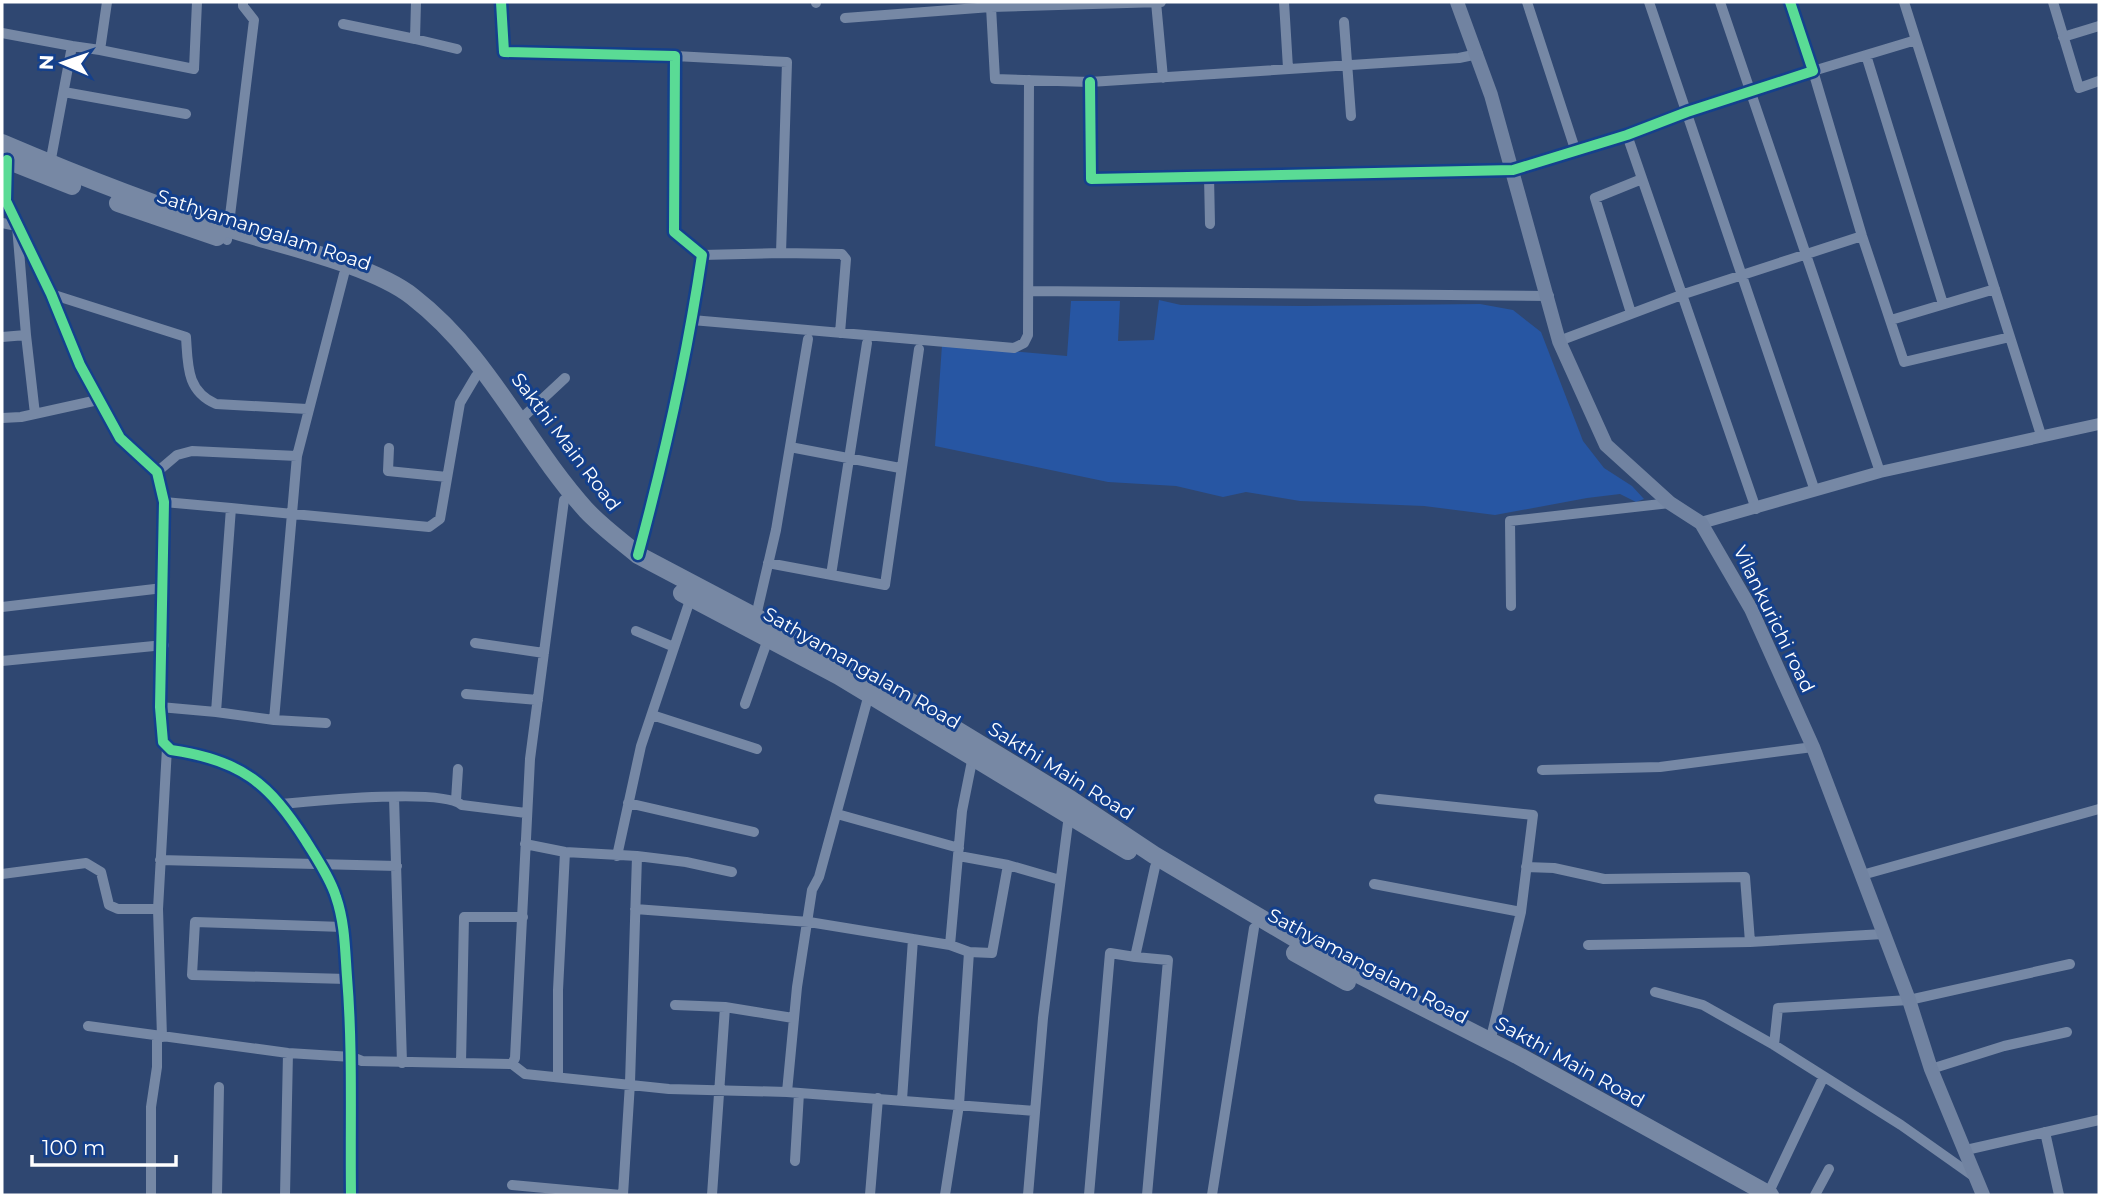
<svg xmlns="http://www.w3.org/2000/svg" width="2101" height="1197" viewBox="0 0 2101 1197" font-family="Montserrat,sans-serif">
	<rect width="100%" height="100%" fill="#2f4771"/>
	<!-- green -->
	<path fill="#2756a3" d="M1159 300 1181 305 1304 306 1480 304 1513 310 1541 332 1583 441 1604 468 1632 486 1644 499 1636 502 1620 494 1587 498 1495 515 1424 506 1300 501 1246 492 1223 497 1176 486 1108 482 935 446 942 345 1067 356 1071 301H1120L1118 341 1154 340Z"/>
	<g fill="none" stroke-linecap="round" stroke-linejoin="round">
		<!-- minor -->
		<path stroke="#7688a5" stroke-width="10" d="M501 2 504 52 675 56 674 232 702 255C687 357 665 455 638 555
			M816 2V3
			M1156 2 1163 78
			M1161 2 991 7 995 79 1090 82 1459 58 1478 54
			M1284 2 1288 68
			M1527 2 1576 152
			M1649 2 1815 491
			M1720 2 1880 472
			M1904 2 2041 435
			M2053 2 2079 88 2099 81
			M845 18 991 7
			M1344 22 1351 116
			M343 24 415 39 416 2
			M2 33 72 46
			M2063 37 2099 26
			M415 39 457 49
			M1916 40 1813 71 1862 236 1904 362 2010 337
			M100 50 194 69 197 2
			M1866 55 1943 304
			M675 56 787 62 781 253 702 255
			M1090 82 1091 179 1513 170 1627 135 1687 112 1813 71 1790 2
			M64 92 186 114
			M1627 135 1756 509
			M50 164 72 46 100 50 107 2
			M1209 176 1210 224
			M2 223 17 226 26 335
			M227 240 254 20 243 6V2
			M781 253 842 254 846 259 840 333
			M1030 291 1549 296
			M51 294 186 337C188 365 186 391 216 404L307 409
			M1631 313 1595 198 1642 179
			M692 320 1014 348 1024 343 1028 335 1029 80
			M1891 320 1995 289
			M2 337 26 335 35 414
			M1559 341 1684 294 1862 236
			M2 418 21 417 98 400
			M521 419 565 378
			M790 447 900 468
			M389 448 388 471 447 477
			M157 472 177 455 192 451 297 456
			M164 502 231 508 216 712 274 720 297 456 344 274
			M231 508 429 527 440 519 460 403 476 376
			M768 563 885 585 919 349
			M831 575 867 343
			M1511 606 1510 521 1670 503
			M2 607 163 588
			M756 616 776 530 808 339
			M636 631 674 647
			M475 643 544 653
			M2 661 164 645
			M466 694 538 700
			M745 704 769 636
			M160 707 216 712
			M652 715 757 749
			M274 720 326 723
			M1542 770 1660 767 1813 747
			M394 797 402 1063
			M1379 799 1533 815 1521 912 1490 1042
			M456 800 458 769
			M628 803 754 832
			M282 804C314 801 441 788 462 805L526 813
			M837 814 959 848
			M525 844 565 852 637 856 630 1083 623 1195
			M617 856 641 746 691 597
			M637 856 686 862 732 872
			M959 856 1008 865 1060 880
			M160 860 397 866
			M1526 867 1554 868 1604 879 1745 877 1750 942
			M2 874 86 863 101 872 109 905 118 909H158L162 1037
			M1862 875 2099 809
			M1374 884 1521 912
			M158 909 167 748
			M635 909 809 922 913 939 902 1100
			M343 927 195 922 192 975 347 979
			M913 939 950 945
			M1588 945 1750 942 1883 934
			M969 952 992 953 1008 865
			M1655 992 1703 1005 1774 1045 1901 1125 1976 1178
			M675 1005 725 1007 793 1018
			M88 1026 288 1053 352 1057 362 1061 512 1064 515 1058 530 759 564 500
			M1774 1045 1778 1008 1909 1000 2070 964
			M461 1063 464 917H523
			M512 1064 525 1074 669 1089 787 1092 1035 1111
			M1931 1069 2004 1046 2067 1032
			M558 1076V990L565 852
			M787 1092 797 987 812 890 819 877 869 694
			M2045 1132 2059 1195
			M1966 1150 2099 1120
			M795 1161 799 1093
			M512 1185 621 1195
			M1768 1194 1823 1078
			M151 1195V1107L157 1067V1036
			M217 1195 219 1087
			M285 1195 288 1053
			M712 1195 725 1007
			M870 1195 878 1098
			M945 1195 959 1105 969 952 950 945 962 811 973 756
			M1028 1195 1043 1018 1069 815
			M1089 1195 1110 953 1135 957
			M1147 1195 1168 960 1135 957 1155 867
			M1212 1195 1254 928
			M1815 1195 1829 1169"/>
		<!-- tertiary -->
		<path stroke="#7688a5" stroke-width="12" d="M7 160 6 201 51 294 80 365 120 438 157 472 164 502 160 707 163 742 171 750C241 760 269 783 306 841 317 859 330 878 336 897 345 923 345 950 347 977 353 1050 350 1122 351 1195
			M1701 523 1880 472 2099 424"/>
		<!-- secondary -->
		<path stroke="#7183a1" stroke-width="14" d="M1457 2 1491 95 1559 341 1606 445 1670 503 1701 523 1751 609 1813 747 1909 1000 1931 1069 1983 1195"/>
		<!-- trunk -->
		<path stroke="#7788a4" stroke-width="18" d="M2 143C77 175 152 205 230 229 281 245 373 265 413 297 489 356 524 441 586 510 602 527 620 540 638 555L873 679 1070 799 1154 855 1340 965 1517 1055 1770 1195
			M2 158 72 186
			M118 203 217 237
			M682 593 839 676 1128 851
			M1295 953 1347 982"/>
		<defs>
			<path id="cycleway" d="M501 2 504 52 675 56 674 232 702 255C687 357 665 455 638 555
				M1090 82 1091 179 1513 170 1627 135 1687 112 1813 71 1790 2
				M7 160 6 201 51 294 80 365 120 438 157 472 164 502 160 707 163 742 171 750C241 760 269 783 306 841 317 859 330 878 336 897 345 923 345 950 347 977 353 1050 350 1122 351 1195"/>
		</defs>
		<!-- cycleway casing -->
		<use href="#cycleway" stroke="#14408c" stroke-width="15"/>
		<!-- cycleway -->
		<use href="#cycleway" stroke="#5adb95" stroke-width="10"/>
	</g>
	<g text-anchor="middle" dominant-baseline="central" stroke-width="6" stroke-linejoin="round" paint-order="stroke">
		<!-- street labels -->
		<g font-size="19" fill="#fff" stroke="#14408c">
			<text transform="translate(264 230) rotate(18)">Sathyamangalam Road</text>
			<text transform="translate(566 442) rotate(53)">Sakthi Main Road</text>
			<text transform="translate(1774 619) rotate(64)">Vilankurichi road</text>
			<text transform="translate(862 668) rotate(30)">Sathyamangalam Road</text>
			<text transform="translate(1061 771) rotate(32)">Sakthi Main Road</text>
			<text transform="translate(1368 966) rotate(28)">Sathyamangalam Road</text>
			<text transform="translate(1570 1062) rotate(29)">Sakthi Main Road</text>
		</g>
	</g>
	<!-- border -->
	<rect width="2101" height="1197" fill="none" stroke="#ffffff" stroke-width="7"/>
	<!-- north arrow -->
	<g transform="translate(63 63) rotate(272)" stroke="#14408c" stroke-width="5" paint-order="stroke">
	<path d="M0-5L12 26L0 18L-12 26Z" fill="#ffffff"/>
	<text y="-10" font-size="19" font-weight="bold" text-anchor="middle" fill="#ffffff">N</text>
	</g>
	<!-- scale -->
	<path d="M32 1155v10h144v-10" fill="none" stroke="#ffffff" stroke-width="3.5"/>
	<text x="42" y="1155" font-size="21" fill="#ffffff" stroke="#14408c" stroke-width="5" paint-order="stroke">100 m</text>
</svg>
